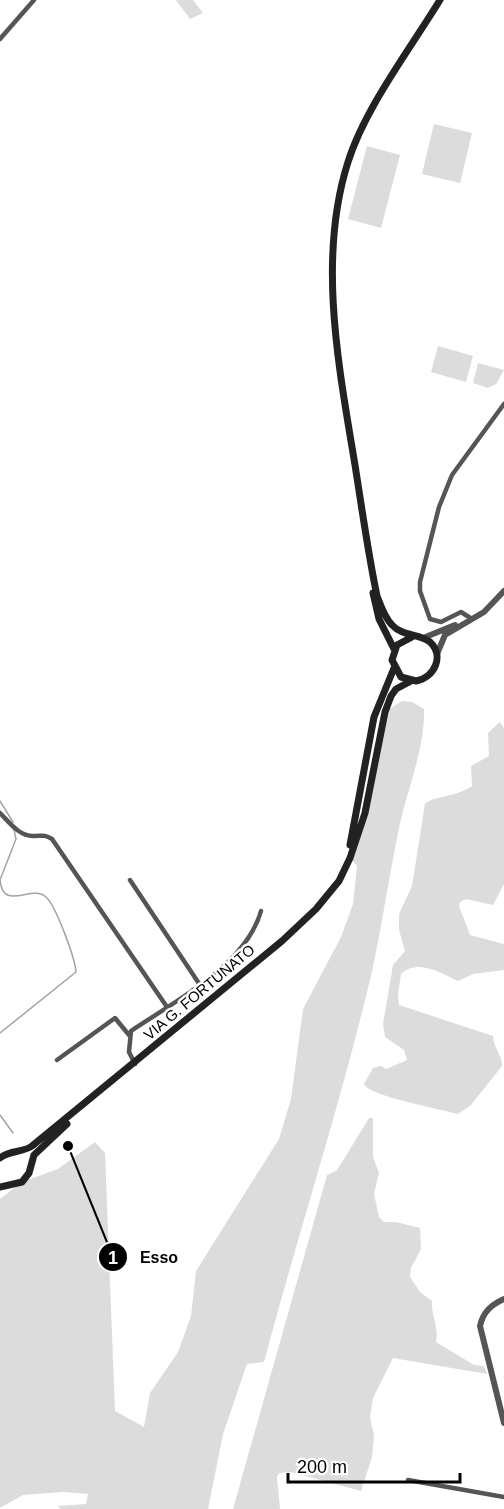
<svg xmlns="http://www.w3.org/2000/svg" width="504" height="1509" viewBox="0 0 504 1509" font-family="Helvetica,sans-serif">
	<rect width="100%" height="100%" fill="#fff"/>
	<!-- green -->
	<path fill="#dcdcdc" d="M176 0H193L203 13 190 19Z
		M434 124 472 133 460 183 422 174Z
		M367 146 400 155 381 228 348 219Z
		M438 346 473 356 466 382 431 372Z
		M478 363 504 370 496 384 488 388 473 383Z
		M402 701 412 702 424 709C425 751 406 791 398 833 388 882 381 932 370 980 339 1109 298 1234 264 1362L247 1364 223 1434 208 1509H61L58 1506 86 1504 88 1494 63 1492 23 1495 0 1508V1199L22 1182 58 1169 95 1142 105 1153 115 1411 144 1427 150 1393 178 1352 191 1316 196 1271 279 1139 291 1099 303 1009 341 937 353 904 357 866 350 858 356 840 385 712Z
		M500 722 504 728V884L493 905 466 899 460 902 459 906 470 935 504 944V970L473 974 458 981C441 973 418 958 401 974L398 994 399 1005 493 1036C493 1047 503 1056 502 1066L471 1105 458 1114C441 1109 368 1096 364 1084L373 1068 381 1066 386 1069 407 1060 404 1050 385 1037 383 1024 393 965 405 951 399 930V914L412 886 425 804C433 796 457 797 472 786L471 766 489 756 488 733Z
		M369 1118H373V1157L379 1173 374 1194 379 1217 384 1222H396L420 1228 421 1249 411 1268 410 1277 420 1292 432 1301C431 1315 439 1327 436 1342L474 1365 484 1366 487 1374 393 1358 373 1398 370 1417 374 1436 372 1457 361 1491 291 1472 279 1473 277 1477 280 1509H233L327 1175 336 1171 341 1164Z"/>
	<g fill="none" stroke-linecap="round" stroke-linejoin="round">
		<!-- stream -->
		<path stroke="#a3a3a3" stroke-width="1.5" d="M0 801 13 822
			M0 1033 76 972C75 958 56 906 46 897 32 884 3 912 0 880L16 839 14 830
			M0 1115 13 1133"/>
		<!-- minor -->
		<path stroke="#555" stroke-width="4.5" d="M0 39 34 0
			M472 619 461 612 441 622 430 619 420 591V582L439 507 452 475 504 404
			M0 813C9 822 19 836 33 836 42 836 44 834 52 839L167 1007
			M130 880 200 985
			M57 1060 115 1018 129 1035
			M135 1064 129 1052 131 1031C175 1001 246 965 261 911
			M408 1480 504 1497"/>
		<!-- tertiary -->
		<path stroke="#555" stroke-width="6" d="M423 638 455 625
			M437 654 445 635 484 612 504 591
			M504 1299C491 1305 483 1312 480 1326L504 1423"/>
		<!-- secondary -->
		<path stroke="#222" stroke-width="7" d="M373 593 379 619 394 649
			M412 637 397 645 392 660 401 677 416 681C434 678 445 656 430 642 419 633 403 637 392 625 384 617 381 606 377 596 368 553 362 509 355 465 339 368 317 259 348 162 365 108 410 49 440 0
			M350 845 374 717 394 668
			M0 1158C9 1150 22 1153 32 1146L282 941 316 909 339 881 350 858 365 813 385 712 391 696 396 689 411 681
			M0 1187 22 1182 29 1173 34 1155 67 1124"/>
	</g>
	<g text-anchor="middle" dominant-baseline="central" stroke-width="5" stroke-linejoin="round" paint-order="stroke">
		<!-- street labels -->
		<g font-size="15" fill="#000" stroke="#fff">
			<text transform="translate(199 992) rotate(-40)">VIA G. FORTUNATO</text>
		</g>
	</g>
	<!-- callouts -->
	<path fill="none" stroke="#000" stroke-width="2" d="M68 1146L113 1257"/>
	<g fill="#000" stroke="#fff" stroke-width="2">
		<circle cx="68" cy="1146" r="6"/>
		<circle cx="113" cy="1257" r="15"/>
	</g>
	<g font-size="18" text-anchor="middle" font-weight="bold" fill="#fff">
		<text x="113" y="1264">1</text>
	</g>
	<g font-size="16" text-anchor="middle" font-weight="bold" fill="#000" stroke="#fff" stroke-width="5" stroke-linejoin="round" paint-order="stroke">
		<text x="159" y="1263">Esso</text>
	</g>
	<!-- scale -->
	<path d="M288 1473v9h172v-9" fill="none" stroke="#000000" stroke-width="3"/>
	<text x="297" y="1473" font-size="18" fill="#000000" stroke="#ffffff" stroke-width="4.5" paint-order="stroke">200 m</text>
</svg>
